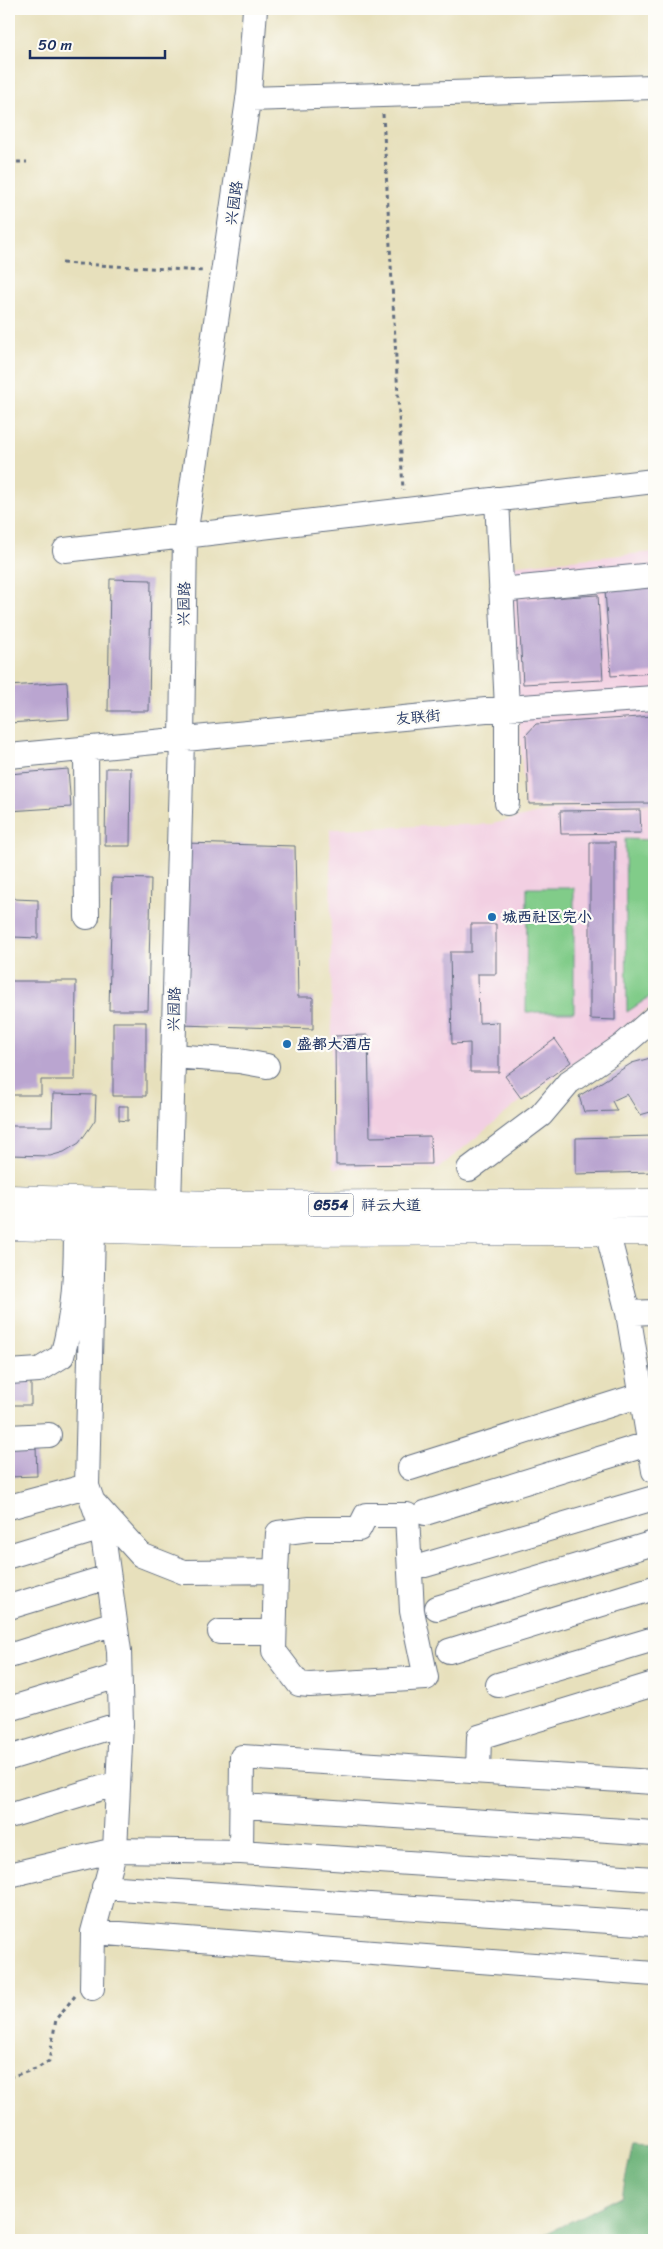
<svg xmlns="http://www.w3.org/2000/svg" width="663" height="2249" viewBox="0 0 663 2249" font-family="Sriracha,'LXGW WenKai TC',sans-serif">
	<rect width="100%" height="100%" fill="#fdfcf7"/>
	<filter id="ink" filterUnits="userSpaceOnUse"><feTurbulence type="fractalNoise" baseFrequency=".02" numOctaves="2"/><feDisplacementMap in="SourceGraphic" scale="10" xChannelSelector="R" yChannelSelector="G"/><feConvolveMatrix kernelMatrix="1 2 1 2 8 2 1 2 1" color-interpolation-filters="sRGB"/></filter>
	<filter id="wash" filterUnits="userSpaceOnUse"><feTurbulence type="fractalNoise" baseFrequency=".0096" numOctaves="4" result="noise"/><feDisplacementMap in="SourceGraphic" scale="20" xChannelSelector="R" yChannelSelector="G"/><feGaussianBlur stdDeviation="1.12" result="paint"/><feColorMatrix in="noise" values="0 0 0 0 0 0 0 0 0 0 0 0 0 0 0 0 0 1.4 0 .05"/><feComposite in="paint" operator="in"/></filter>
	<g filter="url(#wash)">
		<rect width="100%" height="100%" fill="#e7e0bc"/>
		<!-- built -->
		<path fill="#f2cfe2" d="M654 552V804L525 807 508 566Z
			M654 805V1005L517 1104 439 1168H333L330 829 492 824 560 808Z"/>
		<!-- green -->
		<path fill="#81cc89" stroke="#4e7e74" d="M625 839 654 840V994L627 1012Z
			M527 888H574V1012H526Z"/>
		<!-- forest -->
		<path fill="#68b075" stroke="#42706a" d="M633 2143 654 2144V2240H533L622 2196Z"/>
		<g id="blocks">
			<!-- building -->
			<path fill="#baa5d0" d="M110 579 151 580 149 711H108Z
				M654 587V673L611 676 605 590Z
				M598 595 603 680 523 684 518 600Z
				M67 682 69 719 9 723V686Z
				M654 716V803L529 804 526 735 536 724Z
				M106 768H131L130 846H105Z
				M68 769 71 807 9 811V774Z
				M640 810 641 833 561 834 560 811Z
				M590 842H615V1020L590 1019Z
				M184 843 295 846 298 997H313V1029L180 1025Z
				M112 878 151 879 148 1010H109Z
				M9 888 15 899 38 900V938L13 937 9 944Z
				M471 924H496V974H478L479 1023 499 1022V1072H470V1043L452 1044 450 952H471Z
				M9 981H76L75 1080H41V1095H9Z
				M113 1022H146V1096H113Z
				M368 1035 370 1137 430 1136 431 1164 336 1165 335 1036Z
				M555 1039 571 1062 521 1098 505 1076Z
				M654 1057V1111L640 1115 627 1094 612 1101 617 1111 584 1112 579 1096 632 1063Z
				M53 1094 96 1095 95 1120 89 1129 79 1143 64 1152 50 1156 9 1155V1126H52Z
				M119 1106H128V1121L119 1120Z
				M654 1136V1172L576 1174V1138Z
				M9 1377H31V1405H9Z
				M9 1446H36L37 1476 9 1477Z"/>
		</g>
	</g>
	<g filter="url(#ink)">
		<use href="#blocks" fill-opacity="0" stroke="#626d7f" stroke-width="1"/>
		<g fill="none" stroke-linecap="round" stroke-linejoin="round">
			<defs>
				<path id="minor" d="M248 99 654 87
					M497 499 507 708V803
					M65 550 654 481
					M501 590 654 575
					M86 749 87 917
					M9 756 507 708 654 698
					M173 1056 239 1061 267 1066
					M469 1169 541 1115 569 1082 622 1046 654 1018
					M169 1205 182 740 185 536 249 93 255 9
					M607 1231 628 1313 654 1471
					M628 1313 654 1312
					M9 1372 39 1370 62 1356C74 1315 76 1273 76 1230
					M9 1437 49 1435
					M410 1468 641 1395
					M93 1502 141 1555 184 1572 276 1571 274 1651 299 1684 310 1685 426 1678 412 1611 407 1515H366L359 1529H310L278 1533 276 1571
					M9 1507 87 1486
					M425 1513 654 1442
					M9 1556 102 1528
					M425 1565 654 1498
					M9 1607 108 1577
					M437 1608 654 1543
					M220 1632H274
					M449 1651 654 1588
					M9 1656 115 1623
					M498 1685 654 1639
					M9 1709 118 1676
					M9 1758 121 1724
					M478 1771 479 1737 654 1684
					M243 1806 654 1833
					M9 1816 118 1783
					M241 1852 242 1757 654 1782
					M9 1875 115 1850 241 1852 654 1879
					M104 1887 654 1924
					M93 1932 654 1974
					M92 1988 93 1932 115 1850 121 1724 119 1651 102 1528 87 1486 93 1230"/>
				<path id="highway" d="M9 1199 212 1205 654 1203
					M9 1226 212 1232 654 1231"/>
			</defs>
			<!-- minor casing -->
			<use href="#minor" stroke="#626d7f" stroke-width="26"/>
			<!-- highway casing -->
			<use href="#highway" stroke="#626d7f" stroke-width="29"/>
			<!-- path -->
			<path stroke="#626d7f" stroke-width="3" stroke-dasharray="4 4" stroke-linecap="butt" d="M383 114 403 490
				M9 162H27
				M62 263 204 271
				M9 2077 36 2069 49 2061 56 2019 75 1996"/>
			<!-- minor -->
			<use href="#minor" stroke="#fff" stroke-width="24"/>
			<!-- highway -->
			<use href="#highway" stroke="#fff" stroke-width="28"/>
		</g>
	</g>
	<!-- markers -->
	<g fill="#1f6fb2" stroke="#fdfcf7" stroke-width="2">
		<circle cx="492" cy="917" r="5"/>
		<circle cx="287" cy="1044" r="5"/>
	</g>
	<g text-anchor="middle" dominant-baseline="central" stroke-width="4.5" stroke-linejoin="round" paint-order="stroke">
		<!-- shield labels -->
		<rect fill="#fdfcf7" stroke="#5f6c8c" stroke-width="1" x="308.5" y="1193.5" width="45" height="23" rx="4"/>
		<g font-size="14" font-weight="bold" fill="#1b2f5e">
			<text x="331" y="1205">G554</text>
		</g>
		<!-- street labels -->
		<g font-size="15" fill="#1b2f5e" stroke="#fdfcf7">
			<text transform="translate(234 203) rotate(-82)">兴园路</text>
			<text transform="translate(184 604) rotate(-89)">兴园路</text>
			<text transform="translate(418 717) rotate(-5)">友联街</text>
			<text transform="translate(174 1009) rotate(-88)">兴园路</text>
			<text x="391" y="1205">祥云大道</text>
		</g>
		<!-- poi labels -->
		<g font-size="15" font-weight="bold" fill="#1b2f5e" stroke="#fdfcf7" text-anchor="start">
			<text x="502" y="917">城西社区完小</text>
			<text x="297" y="1044">盛都大酒店</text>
		</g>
	</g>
	<!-- margin -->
	<rect width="663" height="2249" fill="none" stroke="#fdfcf7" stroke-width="30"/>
	<!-- scale -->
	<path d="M30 50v8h135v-8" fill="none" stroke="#1b2f5e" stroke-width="2.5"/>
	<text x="38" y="50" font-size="15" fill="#1b2f5e" stroke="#fdfcf7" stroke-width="4" paint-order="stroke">50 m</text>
</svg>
